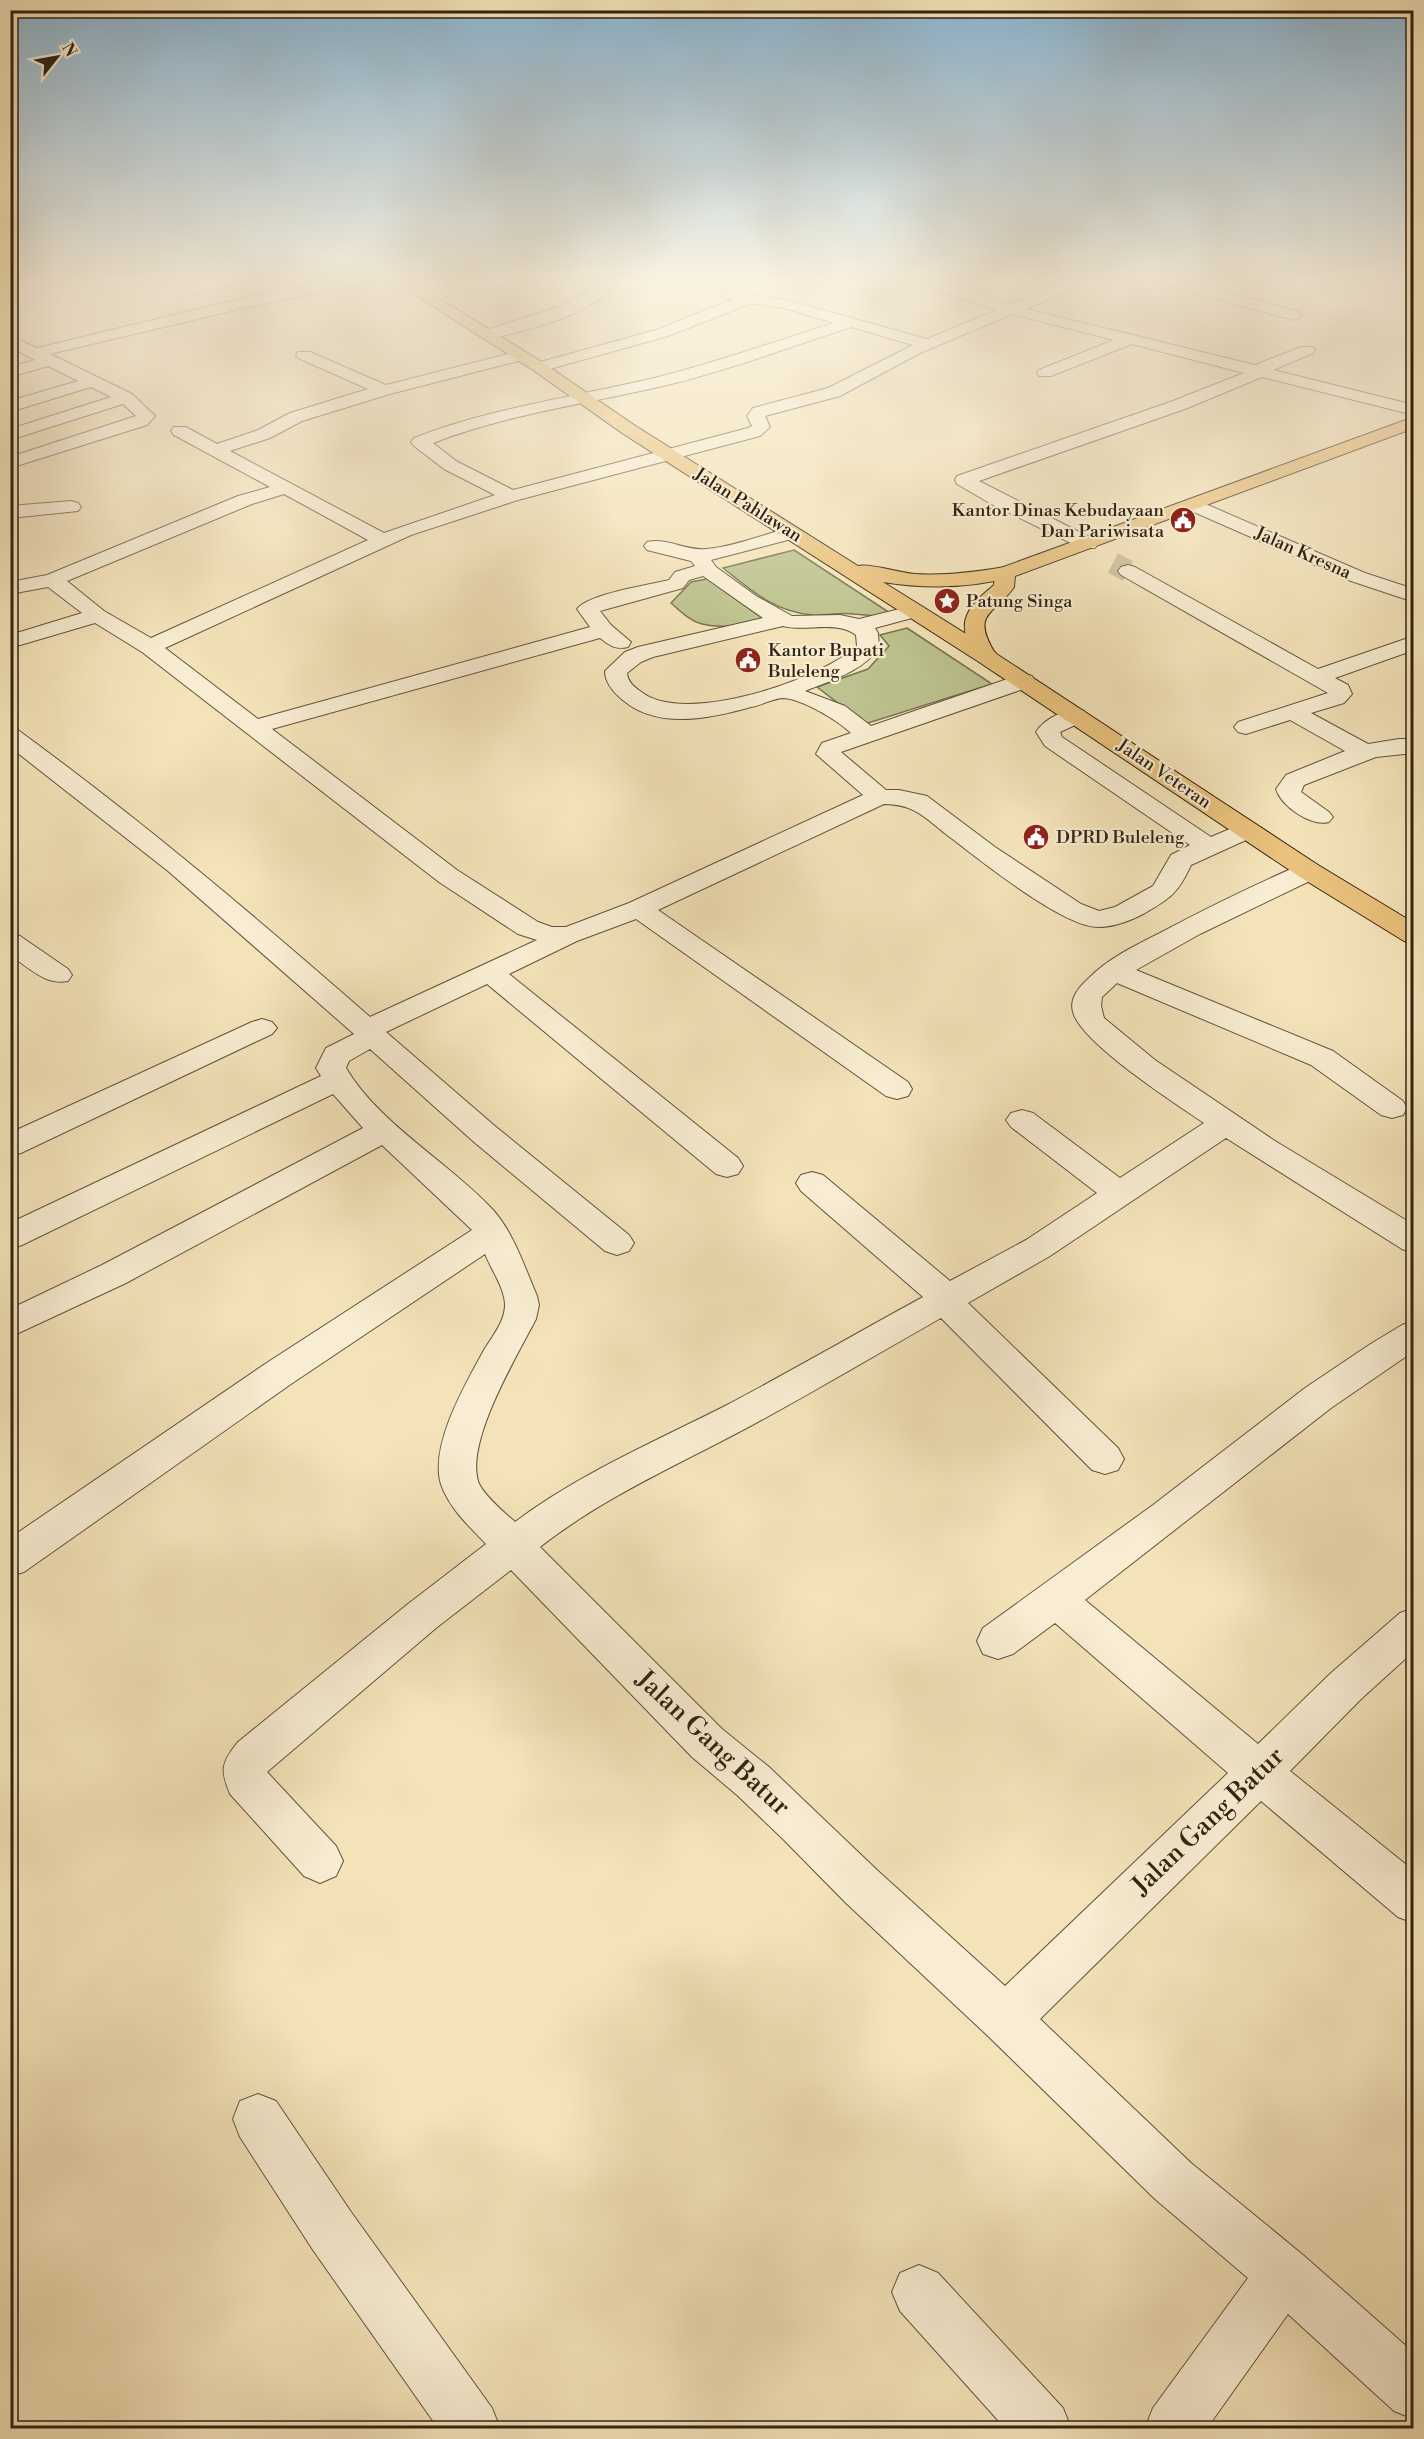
<svg xmlns="http://www.w3.org/2000/svg" width="1424" height="2439" viewBox="0 0 1424 2439" font-family="'Libre Bodoni',serif">
	<rect width="100%" height="100%" fill="#f4e3b9"/>
	<filter id="stains"><feTurbulence type="fractalNoise" baseFrequency=".00333" numOctaves="4"/><feColorMatrix values="0 0 0 0 .2 0 0 0 0 .09 0 0 0 0 .02 0 0 0 .5 -.17"/></filter>
	<radialGradient id="worn" r=".72"><stop offset=".6" stop-color="#630" stop-opacity="0"/><stop offset="1" stop-color="#630" stop-opacity=".3"/></radialGradient>
	<!-- green -->
	<path fill="#bdc38e" stroke="#767350" stroke-width="1.5" d="M794 550 890 613C871 618 871 615 854 614 840 612 826 616 812 615 773 611 752 591 723 568Z
		M707 579 762 618C748 627 718 628 702 624 690 621 680 611 671 603L691 582Z
		M907 628 992 684 865 724 817 687 868 669 889 646 880 635Z"/>
	<g fill="none" stroke-linecap="round" stroke-linejoin="round">
		<!-- minor-tunnel -->
		<path stroke="#cdbd98" stroke-width="22" stroke-dasharray="22 11" stroke-linecap="butt" d="M1113 563 1128 571"/>
		<defs>
			<path id="minor" d="M214 280H242L240 283 193 294 186 290 188 287Z
				M339 280H372L365 284 248 307 50 354 132 394 155 416 147 425 10 468V457L136 416 123 404 10 440V429L111 397 91 387 10 412V401L78 381 48 366 10 377V367L35 360 10 347V336L37 348 248 297Z
				M481 280H510L508 283 426 301 419 297 421 294Z
				M603 280H620C590 317 530 329 486 340L478 335 480 332 564 305Z
				M910 280H934L1011 304 1068 280H1089L1026 309 1255 365 1301 347H1313L1315 350 1313 353 1273 370 1414 405V415L1262 377 1185 409 979 481 1095 540 1098 544 1095 548H1081L993 505 957 484 955 480 957 476 1173 401 1244 373 1132 344 1051 376H1039L1037 373 1039 370 1114 340 1012 314 920 353 840 396 765 416 770 427 760 436 518 500 411 535 165 648 258 719 590 627 577 609C588 594 649 585 669 580L675 572 695 566 691 561 647 550 644 546 647 542C666 537 686 551 706 549 733 547 765 534 792 527L799 529 802 533 799 537 711 560 716 567 756 596 792 616 840 615 859 619 916 605 923 607 927 611 923 615 875 628 878 633 879 648C863 671 830 681 805 691L845 706 871 726 1016 676 1024 674 1032 676 1035 681 1032 686 841 752 886 790H899L927 796 995 847 1081 904 1099 911 1115 907 1153 886 1171 855 1190 845 1045 746 1036 732C1045 718 1067 707 1084 711L1088 716 1084 721 1060 732 1062 737 1211 837 1239 825 1248 822 1257 825 1261 830 1257 835 1191 865C1178 893 1171 898 1145 913 1132 920 1114 927 1098 927 1063 927 980 860 951 838 927 820 916 804 884 804L658 910 908 1082 912 1089 908 1096 897 1099 886 1096 636 919 577 941 509 974 738 1158 743 1166 738 1174 727 1177 716 1174 487 984 386 1032 496 1127 629 1235 634 1243 629 1251 617 1255 605 1251 474 1142 370 1049 349 1061 346 1068C379 1124 450 1163 494 1211 514 1234 525 1268 537 1296L539 1305 536 1319C517 1356 466 1440 478 1481 482 1494 505 1513 515 1522 579 1474 656 1441 727 1405 793 1370 857 1333 923 1297L801 1191 796 1183 801 1175 812 1172 823 1175 950 1281 1026 1240 1097 1193 1011 1127 1006 1120 1011 1113 1022 1110 1033 1113 1120 1178 1204 1123C1175 1103 1081 1043 1073 1012 1069 998 1080 986 1090 977 1109 958 1136 945 1160 933 1205 909 1252 886 1300 865L1309 863 1318 865 1322 871 1318 877 1200 934 1136 970 1333 1051 1403 1101 1407 1108 1403 1115 1392 1118 1381 1115 1311 1065 1117 983 1102 997 1101 1006 1104 1018 1155 1060 1275 1141 1414 1225V1253L1402 1249 1226 1138 1050 1256 968 1303 1118 1448 1124 1459 1118 1470 1105 1474 1092 1470 941 1318C879 1353 817 1390 754 1424 682 1463 605 1496 540 1547L722 1729 769 1767 878 1871 1005 1986 1228 1773 1055 1623 1013 1654 998 1659 983 1654 977 1641 983 1628 1153 1505 1305 1388 1369 1345 1402 1325 1414 1321V1351L1331 1408 1085 1600 1258 1744 1331 1673 1400 1613 1414 1608V1651L1361 1699 1290 1771 1414 1871V1923L1398 1917 1261 1801 1040 2019 1191 2163 1303 2255 1414 2353V2419L1394 2411 1288 2314 1207 2428H1145L1153 2408 1248 2278 1155 2199 988 2036 846 1903 784 1840 737 1795 692 1757 511 1570 436 1628 267 1772 336 1846 343 1861 336 1876 320 1883 304 1876 230 1794C220 1770 221 1763 238 1742L408 1604 486 1544C469 1526 451 1510 442 1487 427 1449 466 1383 484 1350 492 1337 505 1321 505 1305 505 1289 491 1269 485 1254L291 1384 24 1572 10 1576V1538L265 1364 472 1230 382 1145 126 1283 10 1337V1309L102 1265 363 1128 333 1094 22 1245 10 1249V1223L321 1076 316 1068 326 1048 354 1034 168 871 10 747V728L18 730C141 820 256 917 370 1017L537 940 518 934 439 882 142 652 95 623 10 648V635L82 613 48 587 10 594V582L47 575 238 496 270 487 174 435 171 431 174 427H186L217 444 258 430 290 413 368 389 298 358 296 355 298 352H310L386 385 520 351 528 356 526 359 390 394 302 421 270 438 230 451 384 533 495 495 444 469 414 446 411 442 414 438C492 407 577 397 658 377 718 362 776 341 834 323L787 309 752 303 668 336 539 372 531 367 533 364 656 330 734 299 724 297 722 294 724 291 729 290 794 302 927 339 997 310 912 283ZM851 327 913 345 828 388 753 408 747 416 752 426 748 428 513 490 456 461 433 443C505 415 583 404 659 387 724 372 787 348 851 327ZM284 494 368 540 151 638 104 611 67 581 252 504ZM703 576 763 618 638 647 625 652 605 671C605 683 614 693 624 701 659 730 712 718 751 707 761 705 773 699 782 698 801 698 837 720 851 733L822 743 816 754 863 795 629 903 566 927H552L538 922 457 870 272 729 600 638C609 645 615 650 628 647L631 642 611 625 600 611 683 588 689 580ZM783 626C806 632 836 620 856 635L857 646C820 680 683 727 640 691 633 686 628 682 627 673L641 662 653 657Z
				M1155 280H1181L1299 312 1302 315 1294 320 1157 283Z
				M1319 280C1333 280 1350 278 1360 288L1353 292 1321 283Z
				M1194 499 1365 573 1414 589V602L1351 581 1187 509 1184 505 1187 501Z
				M71 501 78 503 81 507 78 511 10 518V506Z
				M1128 565 1135 567 1318 669 1414 636V650L1335 678 1348 685 1352 694 1344 703 1311 713 1368 744 1399 739H1414V753L1376 757 1304 785 1301 792 1329 812 1333 817 1329 822C1311 827 1281 806 1276 789L1286 775 1345 751 1290 720 1246 734 1238 732 1234 727 1238 722 1328 693 1121 575 1118 571 1121 567Z
				M10 934 20 936 68 969 72 975 68 981C46 986 28 967 10 955Z
				M262 1019 272 1022 277 1028 272 1034 21 1153 10 1156V1133L252 1022Z
				M258 2094 276 2101 351 2212 492 2408 500 2428H438L313 2250 240 2137 233 2119 240 2101Z
				M919 2265 938 2273 1063 2408 1071 2428H1005L900 2311 892 2292 900 2273Z"/>
			<path id="major" d="M392 280H410L545 364 634 425 858 566C870 563 900 573 915 574 945 576 975 572 1005 567L1012 569 1015 573 1012 577C970 588 925 589 883 582L995 652 998 657 995 662 987 664 979 662 622 433 533 370Z"/>
			<path id="highway" d="M1414 417V428L1015 576 1014 587C995 615 970 612 995 653L1318 865 1414 923V943L1404 941 1300 877 979 662C955 626 962 611 994 585L995 573 998 569Z"/>
		</defs>
		<!-- minor casing -->
		<use href="#minor" stroke="#61533c" stroke-width="2"/>
		<!-- major casing -->
		<use href="#major" stroke="#302313" stroke-width="2"/>
		<!-- highway casing -->
		<use href="#highway" stroke="#302313" stroke-width="2"/>
		<!-- minor -->
		<use href="#minor" fill="#f8edd2" fill-rule="evenodd"/>
		<!-- major -->
		<use href="#major" fill="#eac27c" fill-rule="evenodd"/>
		<!-- highway -->
		<use href="#highway" fill="#eac27c" fill-rule="evenodd"/>
	</g>
	<!-- sky -->
	<linearGradient id="sky" x2="0" y2="1"><stop stop-color="#8bb7d5"/><stop offset="0.45" stop-color="#faf2e0"/><stop offset="1" stop-color="#faf2e0" stop-opacity="0"/></linearGradient>
	<rect width="1424" height="622" fill="url(#sky)"/>
	<!-- icons -->
	<defs>
		<symbol id="civic-disc" viewBox="-11 -11 22 22"><circle r="9.5" fill="#8f2418" stroke="#f8edd2"/><path d="M-.6-6.5H3V-4.5H.6V-3L4-1V1h2V6H-6V1h2V-1L-.6-3ZM-1.2 2.5V6h2.4V2.5Z" fill="#fff"/></symbol>
		<symbol id="sight-disc" viewBox="-11 -11 22 22"><circle r="9.5" fill="#8f2418" stroke="#f8edd2"/><path d="M0-6L1.8-2.2L6-1.7L2.9 1.2L3.7 5.4L0 3.3L-3.7 5.4L-2.9 1.2L-6-1.7L-1.8-2.2Z" fill="#fff"/></symbol>
	</defs>
	<g fill-rule="evenodd">
		<use href="#civic-disc" x="1168" y="505" width="30" height="30"/>
		<use href="#sight-disc" x="932" y="586" width="30" height="30"/>
		<use href="#civic-disc" x="733" y="645" width="30" height="30"/>
		<use href="#civic-disc" x="1021" y="822" width="30" height="30"/>
	</g>
	<g text-anchor="middle" dominant-baseline="central" stroke-width="4.5" stroke-linejoin="round" paint-order="stroke">
		<!-- far-street labels -->
		<g font-size="18" fill="#302313" stroke="#f8edd2">
			<text transform="translate(748 505) rotate(32)">Jalan Pahlawan</text>
			<text transform="translate(1303 553) rotate(24)">Jalan Kresna</text>
			<text transform="translate(1164 774) rotate(34)">Jalan Veteran</text>
		</g>
		<!-- far-poi labels -->
		<g font-size="18" fill="#302313" stroke="#f8edd2" text-anchor="start">
			<text x="1164" y="510" text-anchor="end">Kantor Dinas Kebudayaan<tspan x="1164" dy="21">Dan Pariwisata</tspan></text>
			<text x="966" y="601">Patung Singa</text>
			<text x="768" y="650">Kantor Bupati<tspan x="768" dy="21">Buleleng</tspan></text>
			<text x="1056" y="837">DPRD Buleleng</text>
		</g>
		<!-- near-street labels -->
		<g font-size="26" fill="#302313" stroke="#f8edd2">
			<text transform="translate(713 1743) rotate(43)">Jalan Gang Batur</text>
			<text transform="translate(1208 1821) rotate(-44)">Jalan Gang Batur</text>
		</g>
	</g>
	<!-- margin -->
	<rect width="1424" height="2439" fill="none" stroke="#f4e3b9" stroke-width="36"/>
	<rect x="12" y="12" width="1400" height="2415" fill="none" stroke="#302313" stroke-width="3"/>
	<rect x="18" y="18" width="1388" height="2403" fill="none" stroke="#302313" stroke-width="1.5"/>
	<!-- north arrow -->
	<g transform="translate(57 57) rotate(59)" stroke="#f8edd2" stroke-width="4.5" paint-order="stroke">
	<path d="M0-4.5L10 22L0 15L-10 22Z" fill="#302313"/>
	<text y="-9" font-size="16" font-weight="bold" text-anchor="middle" fill="#302313">N</text>
	</g>
	<rect width="100%" height="100%" filter="url(#stains)"/>
	<rect width="100%" height="100%" fill="url(#worn)"/>
</svg>
